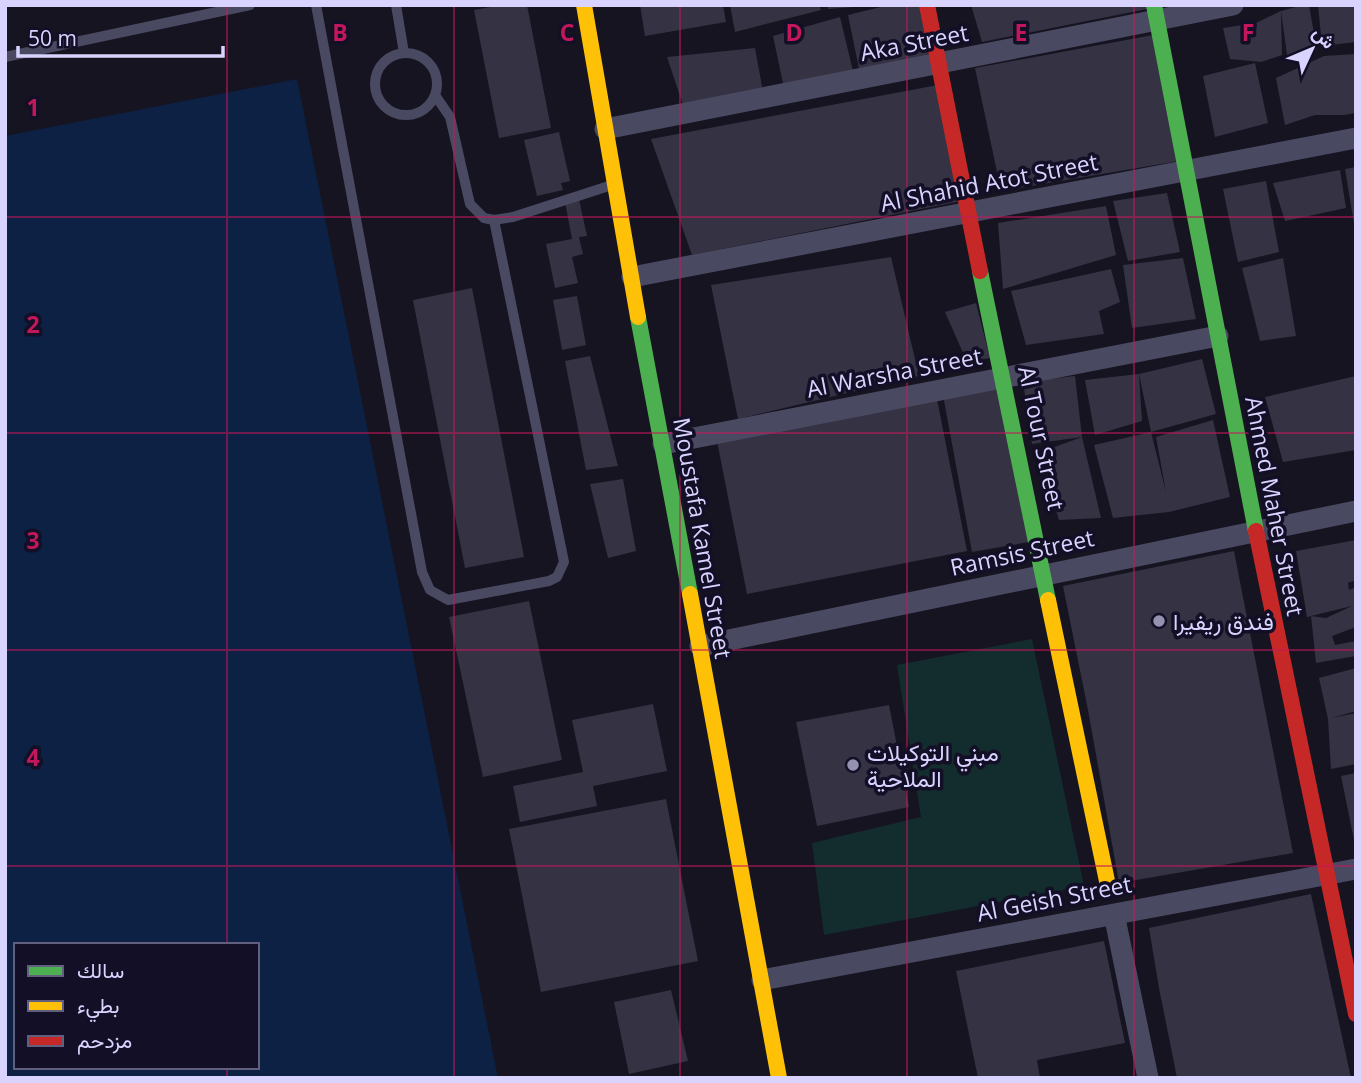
<svg xmlns="http://www.w3.org/2000/svg" width="1361" height="1083" viewBox="0 0 1361 1083" font-family="'Open Sans',Vazirmatn,sans-serif">
	<rect width="100%" height="100%" fill="#161421"/>
	<!-- green -->
	<path fill="#132c2d" d="M1032 639 1084 886 824 935 812 843 921 817 897 665Z"/>
	<!-- water -->
	<path fill="#0d2144" fill-rule="evenodd" d="M297 79 498 1078H5V136ZM16 945H257V1067H16Z"/>
	<!-- building -->
	<path fill="#343243" d="M501 5H527L551 128 499 138 474 10Z
		M640 5H723L726 22 645 36Z
		M730 5H819L821 10 735 32Z
		M827 5H854V7L828 9Z
		M889 5H921L928 55 859 69 848 15Z
		M971 5H1146L1147 9 982 42Z
		M1303 5H1309L1317 50 1288 62 1281 11Z
		M1318 5H1356V42L1322 46Z
		M1281 11 1282 55 1261 62 1230 59 1223 28 1256 23Z
		M840 17 853 71 784 88 773 36Z
		M1153 35 1179 161 1001 191 975 68Z
		M755 48 763 92 685 111 667 57Z
		M1356 54V113L1344 115H1315L1285 125 1276 78 1324 56Z
		M1255 63 1268 123 1215 137 1203 76Z
		M938 85 961 201 692 255 651 139Z
		M559 132 570 181 561 183 563 190 537 196 524 140Z
		M1356 167V224H1354L1345 169Z
		M1340 170 1346 208 1285 221 1273 183Z
		M1266 181 1279 252 1238 262 1223 189Z
		M1167 193 1180 252 1128 261 1113 201Z
		M579 199 587 236 579 237 583 254 572 257 578 283 555 288 546 244 572 239 565 202Z
		M1106 206 1116 255 1003 289 998 223Z
		M891 257 919 376 738 419 711 285Z
		M1183 258 1196 319 1132 328 1123 265Z
		M1283 258 1296 336 1260 341 1242 268Z
		M1111 269 1120 302 1099 311 1104 334 1026 345 1011 291Z
		M472 288 524 557 465 568 413 300Z
		M577 296 586 345 562 350 553 300Z
		M976 303 990 358 967 362 945 312Z
		M590 356 618 466 586 470 565 361Z
		M1202 359 1216 414 1151 432 1139 374 1142 421 1095 435 1085 380 1139 374Z
		M1075 376 1082 437 1101 518 1059 520 1038 453 1082 437 1032 444 1023 382Z
		M1356 376V450L1283 462 1265 397Z
		M998 384 1029 542 972 552 943 395Z
		M937 399 967 551 747 594 717 441Z
		M1213 420 1230 497 1169 512 1113 518 1094 445 1151 432 1166 492 1156 437Z
		M623 479 636 551 608 558 590 484Z
		M1356 540V580L1348 583 1349 590 1356 587V627L1332 636 1335 645 1356 641V656L1316 663 1311 616 1326 618 1352 606 1307 617 1296 551Z
		M1234 551 1293 853 1119 883 1088 710 1063 586Z
		M529 601 562 760 483 777 449 617Z
		M1356 668V711L1332 718 1356 713V764L1331 769 1328 719 1319 678Z
		M653 704 667 771 593 786 597 806 520 822 513 786 583 772 572 720Z
		M889 705 909 807 817 826 796 722Z
		M1356 773V845H1355L1341 776Z
		M666 799 698 961 541 992 509 829Z
		M1311 894 1351 1078H1177L1159 988 1149 928Z
		M1104 941 1125 1043 1037 1060 1040 1078H978L956 971Z
		M671 990 688 1061 629 1074 614 1002Z"/>
	<g fill="none" stroke-linecap="round" stroke-linejoin="round">
		<!-- lane -->
		<path stroke="#4a4962" stroke-width="10" d="M316 5 422 572 430 590 448 600 549 581 557 577 564 562 494 220
			M396 5 404 53
			M375 84a31 31 0 1 1 62 0a31 31 0 1 1-62 0Z
			M5 57 250 5
			M435 95 450 117 470 204 484 218 494 220 513 217 612 185"/>
		<!-- street -->
		<path stroke="#4a4962" stroke-width="21" d="M605 129 1233 5
			M632 277 1356 138
			M663 444 1218 336
			M700 646 1356 511
			M1114 914 1148 1078
			M762 980 1356 869"/>
		<!-- fast -->
		<path stroke="#4caf50" stroke-width="16" d="M1154 5 1256 531
			M980 271 1048 600
			M638 317 690 594"/>
		<!-- slow -->
		<path stroke="#ffc107" stroke-width="16" d="M584 5 638 317
			M690 594 779 1078
			M1048 600 1107 881"/>
		<!-- jam -->
		<path stroke="#c62828" stroke-width="16" d="M927 5 980 271
			M1256 531 1356 1014"/>
	</g>
	<!-- grid -->
	<path fill="none" stroke="#c2185b" stroke-width="2" stroke-opacity="0.55" d="M227 5V945M454 5V1078M680 5V1078M907 5V1078M1134 5V1078M5 217H1356M5 433H1356M5 650H1356M5 866H1356M227 1067V1078"/>
	<!-- markers -->
	<g fill="#9591b1" stroke="#130f26" stroke-width="2.5">
		<circle cx="1159" cy="621" r="7"/>
		<circle cx="853" cy="765" r="7"/>
	</g>
	<g text-anchor="middle" dominant-baseline="central" stroke-width="7" stroke-linejoin="round" paint-order="stroke">
		<!-- street labels -->
		<g font-size="23" fill="#d9d4ff" stroke="#130f26">
			<text transform="translate(914 42) rotate(-11)">Aka Street</text>
			<text transform="translate(989 182) rotate(-11)">Al Shahid Atot Street</text>
			<text transform="translate(894 372) rotate(-11)">Al Warsha Street</text>
			<text transform="translate(1042 438) rotate(78)">Al Tour Street</text>
			<text transform="translate(1275 506) rotate(79)">Ahmed Maher Street</text>
			<text transform="translate(703 538) rotate(80)">Moustafa Kamel Street</text>
			<text transform="translate(1022 552) rotate(-12)">Ramsis Street</text>
			<text transform="translate(1054 898) rotate(-11)">Al Geish Street</text>
		</g>
		<!-- poi labels -->
		<g font-size="23" fill="#d9d4ff" stroke="#130f26" text-anchor="start">
			<text x="1173" y="621">فندق ريفيرا</text>
			<text x="867" y="752">مبني التوكيلات<tspan x="867" dy="26">الملاحية</tspan></text>
		</g>
	</g>
	<g font-size="23" text-anchor="middle" font-weight="bold" fill="#c2185b" stroke="#130f26" stroke-width="7" stroke-linejoin="round" paint-order="stroke">
		<text x="340" y="41">B</text>
		<text x="567" y="41">C</text>
		<text x="794" y="41">D</text>
		<text x="1021" y="41">E</text>
		<text x="1248" y="41">F</text>
		<text x="33" y="116">1</text>
		<text x="33" y="333">2</text>
		<text x="33" y="549">3</text>
		<text x="33" y="766">4</text>
	</g>
	<!-- border -->
	<rect width="1361" height="1083" fill="none" stroke="#d9d4ff" stroke-width="14"/>
	<!-- legend -->
	<rect x="14" y="943" width="245" height="126" fill="#130f26" stroke="#625e7d" stroke-width="2"/>
	<rect x="28" y="966" width="35" height="10" fill="#4caf50" stroke="#625e7d" stroke-width="2"/>
	<text x="77" y="978" font-size="21" fill="#d9d4ff">سالك</text>
	<rect x="28" y="1001" width="35" height="10" fill="#ffc107" stroke="#625e7d" stroke-width="2"/>
	<text x="77" y="1013" font-size="21" fill="#d9d4ff">بطيء</text>
	<rect x="28" y="1036" width="35" height="10" fill="#c62828" stroke="#625e7d" stroke-width="2"/>
	<text x="77" y="1048" font-size="21" fill="#d9d4ff">مزدحم</text>
	<!-- north arrow -->
	<g transform="translate(1312 49) rotate(46)" stroke="#130f26" stroke-width="5" paint-order="stroke">
	<path d="M0-5L12 26L0 18L-12 26Z" fill="#d9d4ff"/>
	<text y="-10" font-size="19" font-weight="bold" text-anchor="middle" fill="#d9d4ff">ش</text>
	</g>
	<!-- scale -->
	<path d="M18 46v10h205v-10" fill="none" stroke="#d9d4ff" stroke-width="3.5"/>
	<text x="28" y="46" font-size="21" fill="#d9d4ff" stroke="#130f26" stroke-width="5" paint-order="stroke">50 m</text>
</svg>
